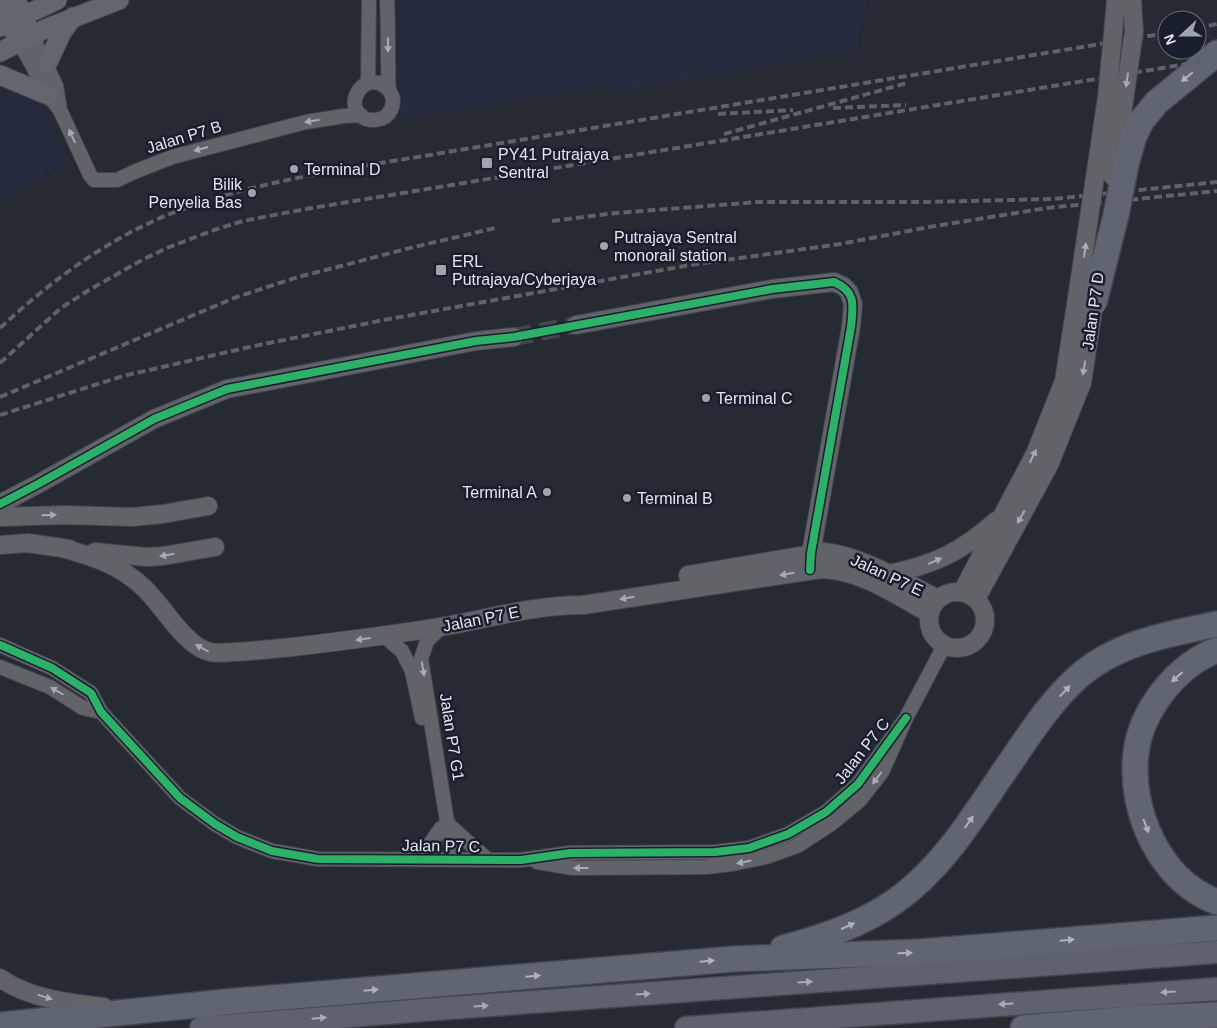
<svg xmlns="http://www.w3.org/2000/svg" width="1217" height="1028" viewBox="0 0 1217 1028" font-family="Helvetica,sans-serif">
	<rect width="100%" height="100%" fill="#262a32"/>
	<!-- built -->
	<path fill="#252c3f" d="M399 0H866L857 50 620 90 600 86 400 119Z
		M12 94 32 96 68 161 0 202V101Z"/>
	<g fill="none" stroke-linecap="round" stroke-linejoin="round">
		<!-- tertiary-tunnel -->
		<path stroke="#42464e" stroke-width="18" stroke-dasharray="18 9" stroke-linecap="butt" d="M514 337 576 325"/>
		<defs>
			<path id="minor" d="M387 0C388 21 388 41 388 62 389 71 387 81 389 89 390 93 393 96 393 100 393 107 390 113 385 117 380 120 372 121 366 119 339 107 366 65 389 90
				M32 35 56 86 60 110
				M19 41 48 95 60 110 90 175 94 180H117L134 172 172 157 306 122 344 116 361 115
				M368 83 369 0
				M441 627 427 641 421 659 453 859
				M384 636 402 651 412 671 422 718
				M0 645 52 668 91 693 101 712 180 798 215 824 237 837 272 851 318 859 521 860 570 853 715 852 749 848 788 834 826 812 858 784 906 718
				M0 667 50 687 83 708 101 712
				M449 825 488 860
				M420 859 441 828
				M537 862 573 868 706 867 732 864 766 857 797 846 831 824 860 800 882 772 906 718 945 644"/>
			<path id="tertiary" d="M1132 0 1134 31
				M1113 34 1116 0
				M576 325 772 289 834 282 843 286 849 292 853 304 851 327 811 553 810 570
				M0 504 38 484 154 419 227 389 476 341 514 337
				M0 517 66 515 132 517 163 514 208 506
				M0 545 28 543 69 549
				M58 547C89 555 119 564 143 587 163 605 184 646 210 652 217 654 226 652 233 652 253 651 273 649 293 647 343 641 392 635 440 627 488 619 534 605 583 605L821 569C861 570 896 595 930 614
				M95 552 146 557 163 556 215 547
				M888 574C934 565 961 552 996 521
				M691 588 688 575 824 552C862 556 904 582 938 599
				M962 592 1035 454 1064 381 1077 298
				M929 620a28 28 0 1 1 56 0a28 28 0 1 1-56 0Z
				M976 599 1049 465 1082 383 1094 303
				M0 978C30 999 69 1003 104 1007"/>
			<path id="secondary" d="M16 0 28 27
				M0 7 15 34
				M0 27 57 0
				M0 52 45 29 119 0
				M47 64 62 32 73 17
				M0 75 48 95"/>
			<path id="trunk" d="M201 1028 436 1009 1217 952
				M686 1028 1217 989"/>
			<path id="motorway" d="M1157 102 1217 53
				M1217 650C1177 665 1141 710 1136 753 1129 811 1160 881 1217 902
				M783 948C822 938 861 925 894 902 945 867 977 810 1012 760 1031 732 1052 700 1078 677 1116 643 1168 634 1217 624
				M0 1025 236 1001 734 959 919 952 1217 928
				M1023 1028 1142 1018 1217 1015"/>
		</defs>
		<!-- minor casing -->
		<use href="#minor" stroke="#43454c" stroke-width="16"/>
		<!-- tertiary casing -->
		<use href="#tertiary" stroke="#43454c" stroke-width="20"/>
		<!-- secondary casing -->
		<use href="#secondary" stroke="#43454c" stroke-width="21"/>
		<!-- trunk casing -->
		<use href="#trunk" stroke="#43454c" stroke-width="25"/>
		<!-- motorway casing -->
		<use href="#motorway" stroke="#43454c" stroke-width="28"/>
		<!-- minor -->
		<use href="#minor" stroke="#616369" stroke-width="14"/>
		<!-- tertiary -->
		<use href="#tertiary" stroke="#616369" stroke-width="18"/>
		<!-- secondary -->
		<use href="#secondary" stroke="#63666f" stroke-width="19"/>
		<!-- trunk -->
		<use href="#trunk" stroke="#5e626e" stroke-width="22"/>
		<!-- motorway -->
		<use href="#motorway" stroke="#606572" stroke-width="25"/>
		<!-- rail -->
		<path stroke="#5d6168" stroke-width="4" stroke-dasharray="8 4" stroke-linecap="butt" d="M1197 28 1217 24
			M833 108 906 105
			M718 114 793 110
			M724 134 907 83
			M552 221 616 213 759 202H924L1053 199 1217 182
			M0 328C54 278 114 234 183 209 246 186 310 175 375 164L1167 33
			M0 363 61 308 89 290 142 260 167 248 214 230 243 221 306 209 1217 59
			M0 397 234 298 295 278 410 248 495 228
			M0 415 123 376 254 346 389 319 690 265 840 244 935 226 1047 208 1217 191"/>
		<defs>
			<path id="tertiary-bridge" d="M1113 177 1134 31
				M1077 298 1107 97 1113 34"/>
			<path id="motorway-bridge" d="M1094 303 1116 215 1126 164 1134 136 1142 120 1157 102"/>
		</defs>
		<!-- tertiary-bridge casing -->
		<use href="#tertiary-bridge" stroke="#43454c" stroke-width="20" stroke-linecap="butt"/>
		<!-- motorway-bridge casing -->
		<use href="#motorway-bridge" stroke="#43454c" stroke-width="28" stroke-linecap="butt"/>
		<!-- tertiary-bridge -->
		<use href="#tertiary-bridge" stroke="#616369" stroke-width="18"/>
		<!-- motorway-bridge -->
		<use href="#motorway-bridge" stroke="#606572" stroke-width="25"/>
		<defs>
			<path id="cycleway" d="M0 504 38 484 154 419 227 389 476 341 514 337 772 289 834 282C857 292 853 306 851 327L811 553 810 570
				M0 645 52 668 91 693 101 712 180 798 215 824 237 837 272 851 318 859 521 860 570 853 715 852 749 848 788 834 826 812 858 784 906 718"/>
		</defs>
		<!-- cycleway casing -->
		<use href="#cycleway" stroke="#191e2c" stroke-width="11"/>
		<!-- cycleway -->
		<use href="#cycleway" stroke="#2db169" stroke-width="8"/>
	</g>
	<!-- one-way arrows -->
	<defs><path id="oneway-solid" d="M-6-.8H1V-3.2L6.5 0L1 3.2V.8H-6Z" transform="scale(1.25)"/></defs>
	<g fill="#a8abb3">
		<use href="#oneway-solid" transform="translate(388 45) rotate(89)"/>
		<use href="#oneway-solid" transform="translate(1127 80) rotate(98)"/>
		<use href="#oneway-solid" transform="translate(312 121) rotate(171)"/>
		<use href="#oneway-solid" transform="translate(72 136) rotate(-114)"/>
		<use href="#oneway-solid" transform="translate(201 149) rotate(165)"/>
		<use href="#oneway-solid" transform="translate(1085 250) rotate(-82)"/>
		<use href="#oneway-solid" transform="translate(1084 368) rotate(99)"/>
		<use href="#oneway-solid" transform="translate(1033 456) rotate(-65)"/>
		<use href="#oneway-solid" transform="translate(49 515) rotate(-1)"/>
		<use href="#oneway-solid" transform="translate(1021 517) rotate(119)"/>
		<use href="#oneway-solid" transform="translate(167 555) rotate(171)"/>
		<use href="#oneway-solid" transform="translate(935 561) rotate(-24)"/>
		<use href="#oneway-solid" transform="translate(787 574) rotate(171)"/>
		<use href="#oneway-solid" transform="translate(627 598) rotate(171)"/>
		<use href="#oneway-solid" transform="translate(363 639) rotate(172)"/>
		<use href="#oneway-solid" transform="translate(202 648) rotate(-152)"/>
		<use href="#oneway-solid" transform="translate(423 669) rotate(81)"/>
		<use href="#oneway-solid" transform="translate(57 691) rotate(-150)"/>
		<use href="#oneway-solid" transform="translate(877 778) rotate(127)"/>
		<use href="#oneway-solid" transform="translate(744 862) rotate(168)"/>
		<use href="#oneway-solid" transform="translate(581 868) rotate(180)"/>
		<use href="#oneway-solid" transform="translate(45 997) rotate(17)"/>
	</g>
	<g fill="#aeb2be">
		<use href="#oneway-solid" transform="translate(1187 77) rotate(141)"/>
		<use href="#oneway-solid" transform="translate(1177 677) rotate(138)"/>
		<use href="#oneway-solid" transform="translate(1065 691) rotate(-47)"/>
		<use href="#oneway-solid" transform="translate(969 822) rotate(-55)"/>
		<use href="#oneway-solid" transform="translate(1146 826) rotate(69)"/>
		<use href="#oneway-solid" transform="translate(848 926) rotate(-24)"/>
		<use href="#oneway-solid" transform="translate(1067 940) rotate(-5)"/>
		<use href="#oneway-solid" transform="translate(905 953) rotate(-2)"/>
		<use href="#oneway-solid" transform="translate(707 961) rotate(-5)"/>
		<use href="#oneway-solid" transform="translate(533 976) rotate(-5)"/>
		<use href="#oneway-solid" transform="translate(371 990) rotate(-5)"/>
	</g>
	<g fill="#a7abb6">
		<use href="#oneway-solid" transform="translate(805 982) rotate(-4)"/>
		<use href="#oneway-solid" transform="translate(1168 992) rotate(176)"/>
		<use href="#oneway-solid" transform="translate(643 994) rotate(-4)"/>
		<use href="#oneway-solid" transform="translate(1006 1004) rotate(176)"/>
		<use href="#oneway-solid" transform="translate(481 1006) rotate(-4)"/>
		<use href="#oneway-solid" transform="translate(319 1018) rotate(-5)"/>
	</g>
	<!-- markers -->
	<g fill="#a0a4ae" stroke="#191e2c" stroke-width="2">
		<rect x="481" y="157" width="12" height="12" rx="2.5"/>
		<circle cx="294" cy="169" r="5"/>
		<circle cx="252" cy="193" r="5"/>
		<circle cx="604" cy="246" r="5"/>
		<rect x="435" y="264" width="12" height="12" rx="2.5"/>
		<circle cx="706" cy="398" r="5"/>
		<circle cx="547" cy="492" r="5"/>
		<circle cx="627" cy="498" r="5"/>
	</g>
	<g text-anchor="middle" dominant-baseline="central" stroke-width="5" stroke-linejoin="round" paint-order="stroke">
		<!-- street labels -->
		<g font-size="16" fill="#e2e6f0" stroke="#191e2c">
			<text transform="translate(184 137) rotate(-17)">Jalan P7 B</text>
			<text transform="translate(1093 311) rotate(-82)">Jalan P7 D</text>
			<text transform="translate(887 575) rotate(25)">Jalan P7 E</text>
			<text transform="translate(481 619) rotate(-11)">Jalan P7 E</text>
			<text transform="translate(452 737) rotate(81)">Jalan P7 G1</text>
			<text transform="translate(862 751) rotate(-52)">Jalan P7 C</text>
			<text transform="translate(441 846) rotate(1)">Jalan P7 C</text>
		</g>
		<!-- poi labels -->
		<g font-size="16" fill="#e2e6f0" stroke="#191e2c" text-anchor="start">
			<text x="498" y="154">PY41 Putrajaya<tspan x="498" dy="18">Sentral</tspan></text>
			<text x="304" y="169">Terminal D</text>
			<text x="242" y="184" text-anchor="end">Bilik<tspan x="242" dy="18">Penyelia Bas</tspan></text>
			<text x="614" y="237">Putrajaya Sentral<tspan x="614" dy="18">monorail station</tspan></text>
			<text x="452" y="261">ERL<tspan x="452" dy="18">Putrajaya/Cyberjaya</tspan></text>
			<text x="716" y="398">Terminal C</text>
			<text x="537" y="492" text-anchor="end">Terminal A</text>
			<text x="637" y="498">Terminal B</text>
		</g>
	</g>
	<!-- north arrow -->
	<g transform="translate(1182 35) rotate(249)"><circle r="24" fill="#191e2c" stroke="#696e7a"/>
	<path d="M0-4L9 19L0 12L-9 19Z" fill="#a0a4ae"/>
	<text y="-8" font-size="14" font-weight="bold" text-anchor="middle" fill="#e2e6f0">N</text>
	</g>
</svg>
